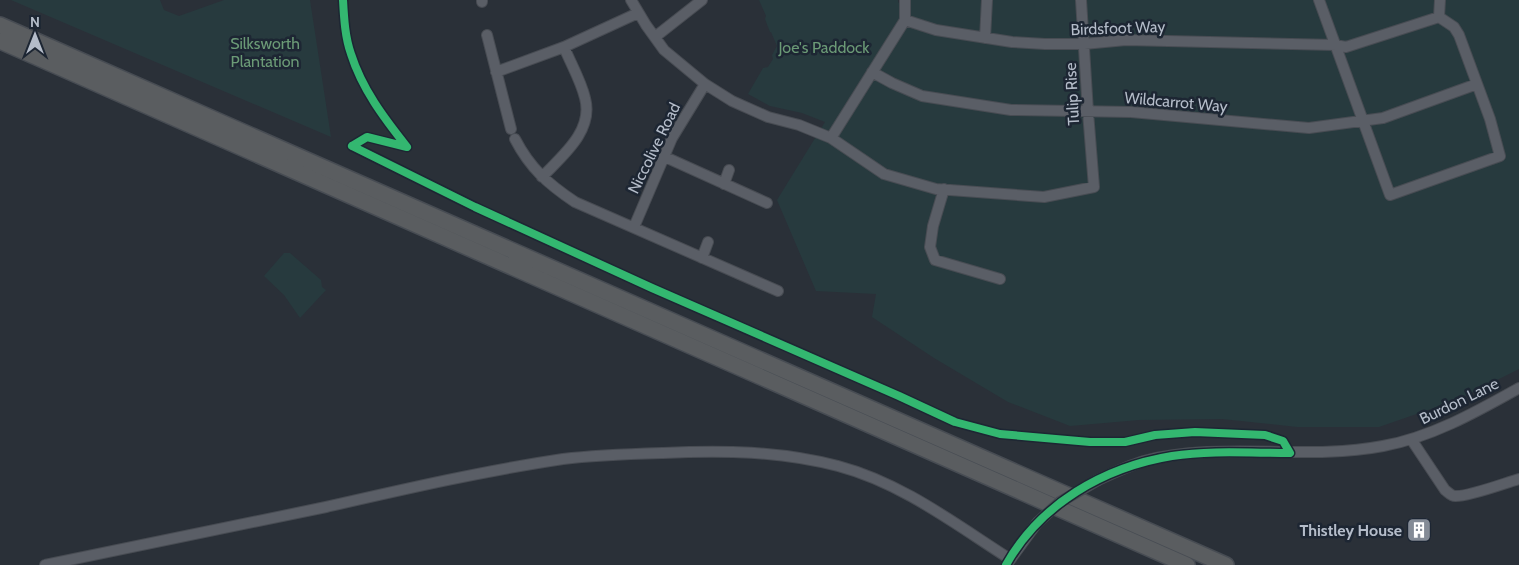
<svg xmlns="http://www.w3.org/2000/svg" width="1519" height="565" viewBox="0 0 1519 565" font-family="Cabin,sans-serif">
	<rect width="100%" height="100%" fill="#2a3038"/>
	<!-- green -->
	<path fill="#273a3e" d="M11 0H160L164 10 179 16 224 0H310L331 137Z
		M759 0H898V3L901 0H1519V369L1457 400 1379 427H1297L1222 419 1139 420 1070 426 1008 402 934 358 872 317 876 294 816 291 777 200 825 122 802 113 770 106 748 94 763 68 768 67 773 59 772 55 777 46 771 32H770L765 19 766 16Z
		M284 253H290L321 280 322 287 326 290 300 318 284 295 264 276Z"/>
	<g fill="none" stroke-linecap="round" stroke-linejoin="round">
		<defs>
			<path id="minor" d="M631 0 646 25 664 50 705 84 732 101 768 117 799 125 831 138 884 174 936 189 1044 197 1094 187 1088 112 1081 0
				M1319 0 1390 195 1500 156 1490 119 1459 35 1454 27 1439 17
				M482 2V0
				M905 20 936 30 1012 42 1045 44H1084L1126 40 1335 45 1346 47 1439 17 1440 0
				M487 35 511 129
				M655 37 702 0
				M985 38 987 0
				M496 72 564 47 638 13
				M872 72 892 83 922 96 1011 110 1131 112 1309 128 1383 118 1477 84
				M831 138 905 20V0
				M515 139C530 168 548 184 575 202L778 291
				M663 156 767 203
				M542 177C562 156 594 131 585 98 581 81 571 64 564 47
				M724 184 729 170
				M944 189 933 226 930 247 935 260 1000 279
				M634 227 672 138 705 84
				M702 258 708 242
				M1411 439 1445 490C1448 492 1451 496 1455 496 1468 497 1505 483 1519 479
				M1098 480C1113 473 1128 466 1144 461 1220 441 1305 461 1383 446 1432 437 1476 412 1519 388
				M1007 564 1037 523
				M45 565C139 546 233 527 326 507 405 489 483 471 563 459 596 455 630 454 663 453 723 450 780 451 838 466 902 483 955 524 1010 559"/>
			<path id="highway" d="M0 25 1226 565
				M0 41 1187 565"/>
		</defs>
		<!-- minor casing -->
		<use href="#minor" stroke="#484c53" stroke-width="12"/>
		<!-- highway casing -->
		<use href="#highway" stroke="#474c53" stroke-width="18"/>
		<!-- minor -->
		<use href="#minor" stroke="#5a5e66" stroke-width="10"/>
		<!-- highway -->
		<use href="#highway" stroke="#5a5d60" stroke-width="15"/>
		<defs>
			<path id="minor-bridge" d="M1037 523 1060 502 1098 480"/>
		</defs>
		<!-- minor-bridge casing -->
		<use href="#minor-bridge" stroke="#484c53" stroke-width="12" stroke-linecap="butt"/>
		<!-- minor-bridge -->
		<use href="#minor-bridge" stroke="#5a5e66" stroke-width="10"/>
		<defs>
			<path id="cycleway" d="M343 0C344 18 345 37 351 54 362 89 384 118 407 147L367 137 352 146
				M352 146 475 207 652 288 899 396 955 422 1000 434 1090 442H1125L1155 435 1195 432 1265 435 1283 441 1290 453C1251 453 1210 450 1172 456 1104 467 1040 504 1006 565"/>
		</defs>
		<!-- cycleway casing -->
		<use href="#cycleway" stroke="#1d2633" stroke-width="11"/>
		<!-- cycleway -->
		<use href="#cycleway" stroke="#33b770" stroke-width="8"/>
	</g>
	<!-- icons -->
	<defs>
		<symbol id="building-square" viewBox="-11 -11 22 22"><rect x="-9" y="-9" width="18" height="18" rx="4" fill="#848b96" stroke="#1d2633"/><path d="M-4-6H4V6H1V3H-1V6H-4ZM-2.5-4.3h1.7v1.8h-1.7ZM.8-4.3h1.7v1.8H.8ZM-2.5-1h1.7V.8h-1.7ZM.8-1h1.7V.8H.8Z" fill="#fff"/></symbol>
	</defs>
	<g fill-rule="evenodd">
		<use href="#building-square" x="1405" y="516" width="28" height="28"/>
	</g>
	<g text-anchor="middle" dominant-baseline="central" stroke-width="5" stroke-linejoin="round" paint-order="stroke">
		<!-- street labels -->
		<g font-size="16" fill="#b4bcc9" stroke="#1d2633">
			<text transform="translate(1118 28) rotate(-2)">Birdsfoot Way</text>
			<text transform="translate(1072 94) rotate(-93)">Tulip Rise</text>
			<text transform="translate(1176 102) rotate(5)">Wildcarrot Way</text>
			<text transform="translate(654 148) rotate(-64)">Niccolive Road</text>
			<text transform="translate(1459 401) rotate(-26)">Burdon Lane</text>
		</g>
		<!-- park labels -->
		<g font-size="16" fill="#6b9a76" stroke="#1d2633">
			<text x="265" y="43">Silksworth<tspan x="265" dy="18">Plantation</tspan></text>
			<text x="824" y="47">Joe's Paddock</text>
		</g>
		<!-- poi labels -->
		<g font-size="16" font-weight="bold" fill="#b4bcc9" stroke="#1d2633" text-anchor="end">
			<text x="1402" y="530">Thistley House</text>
		</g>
	</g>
	<!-- north arrow -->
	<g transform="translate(35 35)" stroke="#1d2633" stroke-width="4" paint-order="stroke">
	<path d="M0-4L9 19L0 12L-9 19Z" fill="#b4bcc9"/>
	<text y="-8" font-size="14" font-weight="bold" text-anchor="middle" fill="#b4bcc9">N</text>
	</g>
</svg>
